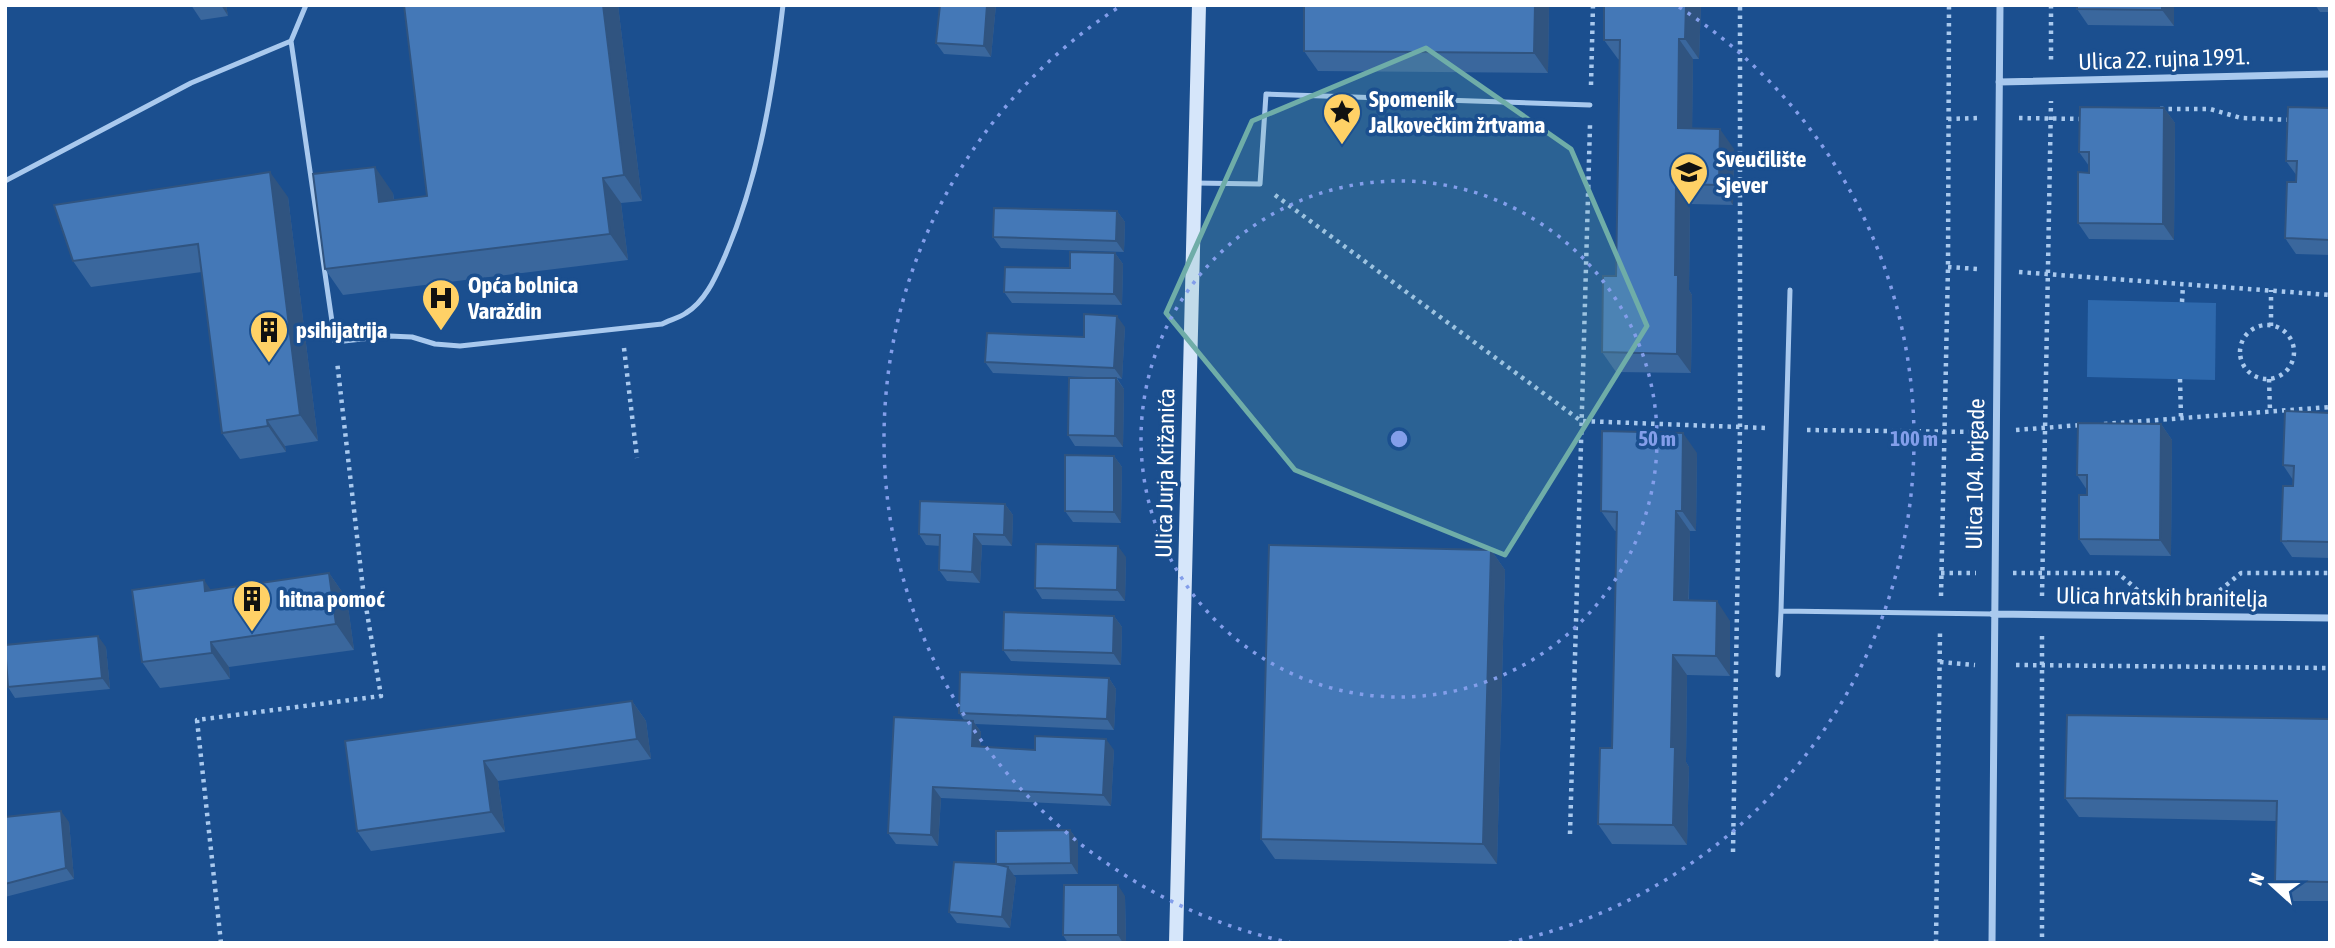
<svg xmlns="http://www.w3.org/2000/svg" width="2335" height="948" viewBox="0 0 2335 948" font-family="'Asap Condensed',sans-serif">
	<rect width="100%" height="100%" fill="#1b4f8f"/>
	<!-- green -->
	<path fill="#2e69ad" d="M2088 300 2216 303 2215 380 2087 377Z"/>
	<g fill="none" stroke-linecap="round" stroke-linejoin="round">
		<!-- path -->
		<path stroke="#a9c9ee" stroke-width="4.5" stroke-dasharray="3.5 5" stroke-linecap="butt" d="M2051 5V60
			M1591 85 1593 5
			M2160 109H2210L2241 118 2293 120
			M2019 118 2083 119
			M1948 119 1978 118
			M1275 195 1581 421 1766 428
			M1948 267 1978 269
			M2019 272 2330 295
			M2182 302 2183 285
			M2240 352a27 27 0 1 1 54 0a27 27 0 1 1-54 0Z
			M2271 326V290
			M624 348 637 458
			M2180 379 2181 418
			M2269 379 2270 411
			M2104 424 2330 407
			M1807 430 1976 432
			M2016 430 2081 425
			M1941 573H1976
			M2013 573H2118L2143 595
			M1941 596 1948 267 1949 5
			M2042 596 2051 101
			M2213 596 2241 573H2330
			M2042 636V943
			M1940 662 1975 665
			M2016 665 2330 668
			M1570 834 1590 125
			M1733 852 1740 427V5
			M221 943 197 720 381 696 363 589 337 361
			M1936 943 1940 633"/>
		<!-- lane -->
		<path stroke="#a9c9ee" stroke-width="5" d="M306 5 291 41 335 342 389 336 412 337 435 344 460 346 662 324C669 320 679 318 686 313 706 301 716 276 725 256 759 176 773 91 783 5
			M5 181 191 83 291 41
			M1195 183 1260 184 1266 94 1590 105
			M1790 290 1781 611 1993 614
			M1778 675 1781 611"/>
		<!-- street -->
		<path stroke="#a9c9ee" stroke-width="7" d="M1999 82 2330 74
			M1993 614 2330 618
			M1992 943 2000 5"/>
		<!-- secondary -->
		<path stroke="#d6e6fa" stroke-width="14" d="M1176 943 1199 5"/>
	</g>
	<!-- wall -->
	<path fill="#3a679d" d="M191 5H226L228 16 201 20Z
		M618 5 642 201 621 203 628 260 343 295 325 269 393 193 394 200 427 196Z
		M996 5 991 57 944 54 936 43Z
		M1549 5 1548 73 1318 71 1304 51Z
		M1604 5H1701L1699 59H1693L1692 129 1734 149 1733 205 1690 204 1689 290 1692 295 1691 373 1616 372 1602 352 1616 276 1620 60 1618 59 1604 40Z
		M2174 5V26L2088 25 2077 9Z
		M2315 5H2330V12H2320Z
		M2164 108 2175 123 2174 240 2089 239 2078 223 2089 173V166L2079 152Z
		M2330 108V255L2296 254 2285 238 2296 182 2297 176 2286 161Z
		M288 197 318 441 285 446 286 452 240 459 222 433 202 272 91 287 73 261Z
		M1117 211 1125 222 1124 252 1001 248 993 237Z
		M1115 253 1123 264 1122 305 1012 303 1004 292Z
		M1125 327 1122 379 1117 378 1124 389 1123 447 1075 446 1068 435 1110 378 993 373 985 362Z
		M2330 413V558L2292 557 2281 541 2293 486V480L2283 465Z
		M2161 424 2172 440 2171 556 2090 555 2079 539 2087 495V490L2077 475Z
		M1697 453 1696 531H1690L1689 600 1730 621V676L1687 675 1686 762 1689 767 1687 845 1612 844 1598 824 1612 748 1617 531H1615L1601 511Z
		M1114 456 1122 467 1121 523 1073 522 1065 511Z
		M1005 504 1013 515 1012 546 982 545 980 583 947 581 939 570 940 546 926 545 919 534Z
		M1491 550 1505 570 1497 864 1275 859 1261 839Z
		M1126 557 1125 601 1042 599 1035 588Z
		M329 573 347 599 354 650 229 667 230 679 160 688 142 662 211 590Z
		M1114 616 1122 627 1121 665 1011 661 1003 650Z
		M106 647 110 689 15 698 8 687Z
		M1109 678 1116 689 1114 730 975 724 981 732 980 747 1035 750H1114L1111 806 941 798 938 846 896 844 888 833 964 720 959 713Z
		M632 701 646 721 651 759 498 781 505 832 371 851 357 831 345 741Z
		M2330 719V901H2289L2275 881 2276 821 2079 817 2065 798Z
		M5 817 69 822 74 879 5 897Z
		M1070 830 1078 841V874L1013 875 1016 878 1010 928 957 923 949 912 996 864Z
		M1125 896 1126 943H1068L1063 935Z"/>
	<!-- shaded-wall -->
	<path fill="#305480" d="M221 5H226L228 16Z
		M603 5H618L642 201 624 175Z
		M987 5H996L991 57 984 46Z
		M1535 5H1549L1548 73 1534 53Z
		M1686 5H1701L1699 59 1685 39Z
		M2162 5H2174V26L2162 10Z
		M1679 39 1693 59 1692 148 1678 128Z
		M5 47 7 67 5 64Z
		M2164 108 2175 123 2174 240 2163 224Z
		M1720 129 1734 149 1733 205 1719 185Z
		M375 167 393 193 397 228 379 202Z
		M270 172 288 197 318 441 300 415Z
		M603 178 621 203 628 260 610 234Z
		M1676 184 1690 204 1689 290 1692 295 1691 373 1677 354 1675 275Z
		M1117 211 1125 222 1124 252 1116 241Z
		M1115 253 1123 264 1122 305 1114 294Z
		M1117 316 1125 327 1122 379 1114 368Z
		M1116 378 1124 389 1123 447 1115 436Z
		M267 420 285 446 286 452 268 426Z
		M2161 424 2172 440 2171 556 2160 540Z
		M1683 433 1697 453 1696 531 1682 511Z
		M1114 456 1122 467 1121 523 1114 512Z
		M1005 504 1013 515 1012 546 1004 535Z
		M1676 511 1690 531 1688 620 1674 600Z
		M974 534 982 545 980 583 972 572Z
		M1118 546 1126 557 1125 601 1117 590Z
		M1491 550 1505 570 1497 864 1483 844Z
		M329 573 347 599 354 650 336 624Z
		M204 580 222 606 205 591Z
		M1717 601 1730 621V676L1716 656Z
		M1114 616 1122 627 1121 665 1113 653Z
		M98 636 106 647 110 689 102 678Z
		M211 642 229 667 230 679 212 653Z
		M1673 655 1687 675 1686 762 1689 767 1687 845 1673 825 1671 747Z
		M1109 678 1116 689 1114 730 1107 719Z
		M632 701 646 721 651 759 637 739Z
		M973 721 981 732 980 757 972 746Z
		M1106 739 1114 750 1111 806 1103 795Z
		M484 761 498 781 505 832 491 812Z
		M933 787 941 798 938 846 931 835Z
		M61 811 69 822 74 879 66 868Z
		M1070 830 1078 841V874L1071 863Z
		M1008 867 1016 878 1010 928 1002 917Z
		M1118 885 1125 896 1126 943H1123L1118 935Z"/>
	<!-- building -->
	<path fill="#4478b7" stroke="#305480" stroke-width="2" d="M404 5H603L624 175 603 178 610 234 325 269 313 174 375 167 379 202 427 196Z
		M940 5H987L984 46 936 43Z
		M1304 5H1535L1534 53 1304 51Z
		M1604 5H1686L1685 39H1679L1678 128 1720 129 1719 185 1676 184 1675 275H1678L1677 354 1602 352 1603 276H1616L1620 40H1604Z
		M2077 5H2162V10L2077 9Z
		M2080 107 2164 108 2163 224 2078 223V172L2089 173V152H2079Z
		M2288 107 2330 108V240L2285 238 2287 182H2296L2297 161H2286Z
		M270 172 300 415 267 420 268 426 222 433 198 244 73 261 54 205Z
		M994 208 1117 211 1116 241 993 237Z
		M1070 252 1115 253 1114 294 1004 292 1005 267 1070 268Z
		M1084 314 1117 316 1114 368 985 362 987 333 1084 337Z
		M1069 378H1116L1115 436 1068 435Z
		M2285 411 2330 413V542L2281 541 2283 486H2293L2294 466 2283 465Z
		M2078 423 2161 424 2160 540 2079 539V495H2087V475H2077Z
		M1602 431 1683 433 1682 511H1676L1674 600 1717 601 1716 656 1673 655 1671 747H1675L1673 825 1598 824 1600 748H1612L1617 512 1601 511Z
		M1065 455 1114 456V512L1065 511Z
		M920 501 1005 504 1004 535 974 534 972 572 939 570 940 535 919 534Z
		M1036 544 1118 546 1117 590 1035 588Z
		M1269 545 1491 550 1483 844 1261 839Z
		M329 573 336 624 211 642 212 653 142 662 132 590 204 580 205 591Z
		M1004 612 1114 616 1113 653 1003 650Z
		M98 636 102 678 8 687 5 645Z
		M960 672 1109 678 1107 719 959 713Z
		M632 701 637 739 484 761 491 812 357 831 345 741Z
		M2067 715 2330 719V882L2275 881 2277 801 2065 798Z
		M894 717 973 721 972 746 1035 750V736L1106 739 1103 795 933 787 931 835 888 833Z
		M61 811 66 868 5 884V817Z
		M1070 830 1071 863 996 864 1008 867 1002 917 949 912 954 862 996 864V831Z
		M1064 885H1118V935H1063Z"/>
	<!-- marked area -->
	<path fill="#6fada8" fill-opacity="0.2" stroke="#6fada8" stroke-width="5" stroke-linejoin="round" d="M1426 48 1571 149 1647 326 1505 555 1295 470 1166 313 1252 121Z"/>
	<!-- distance rings -->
	<g fill="none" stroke="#839eea" stroke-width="3.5" stroke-dasharray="3.5 7">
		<circle cx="1399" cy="439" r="258"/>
		<path d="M1292 943A515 515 0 0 1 1119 7M1679 7A515 515 0 0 1 1506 943"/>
	</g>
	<!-- icons -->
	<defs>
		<symbol id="sight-pin" viewBox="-11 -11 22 30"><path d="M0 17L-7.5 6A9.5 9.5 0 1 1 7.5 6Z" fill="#ffd166" stroke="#1b4f8f"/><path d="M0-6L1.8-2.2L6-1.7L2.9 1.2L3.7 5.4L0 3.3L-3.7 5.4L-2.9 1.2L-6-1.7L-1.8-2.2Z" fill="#111"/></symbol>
		<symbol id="university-pin" viewBox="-11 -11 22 30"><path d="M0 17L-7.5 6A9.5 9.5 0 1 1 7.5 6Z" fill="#ffd166" stroke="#1b4f8f"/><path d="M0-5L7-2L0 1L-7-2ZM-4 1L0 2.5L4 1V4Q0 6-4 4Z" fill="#111"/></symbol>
		<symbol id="hospital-pin" viewBox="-11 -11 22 30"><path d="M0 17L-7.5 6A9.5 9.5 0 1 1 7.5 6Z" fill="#ffd166" stroke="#1b4f8f"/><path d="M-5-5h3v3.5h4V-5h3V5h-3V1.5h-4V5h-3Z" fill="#111"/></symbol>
		<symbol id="building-pin" viewBox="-11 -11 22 30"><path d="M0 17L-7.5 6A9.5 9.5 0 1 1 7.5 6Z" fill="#ffd166" stroke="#1b4f8f"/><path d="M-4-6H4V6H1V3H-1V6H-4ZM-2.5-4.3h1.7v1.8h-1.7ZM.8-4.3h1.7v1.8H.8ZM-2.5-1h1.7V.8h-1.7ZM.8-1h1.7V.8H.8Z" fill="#111"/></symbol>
	</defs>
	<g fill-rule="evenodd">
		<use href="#sight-pin" x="1320" y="90" width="44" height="60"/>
		<use href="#university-pin" x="1667" y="150" width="44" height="60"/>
		<use href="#hospital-pin" x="419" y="276" width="44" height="60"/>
		<use href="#building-pin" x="247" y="308" width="44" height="60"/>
		<use href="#building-pin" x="230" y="577" width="44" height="60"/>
	</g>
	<g text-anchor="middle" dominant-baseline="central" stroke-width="7" stroke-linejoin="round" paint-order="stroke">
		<!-- street labels -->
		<g font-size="23" fill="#fff" stroke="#1b4f8f">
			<text transform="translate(2164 59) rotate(-2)">Ulica 22. rujna 1991.</text>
			<text transform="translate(1165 473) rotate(-89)">Ulica Jurja Križanića</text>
			<text transform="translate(1975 474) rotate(-89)">Ulica 104. brigade</text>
			<text transform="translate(2162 597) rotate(1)">Ulica hrvatskih branitelja</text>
		</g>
		<!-- poi labels -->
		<g font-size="23" font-weight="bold" fill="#fff" stroke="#1b4f8f" text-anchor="start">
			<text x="1369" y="99">Spomenik<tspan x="1369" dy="26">Jalkovečkim žrtvama</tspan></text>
			<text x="1716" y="159">Sveučilište<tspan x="1716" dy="26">Sjever</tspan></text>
			<text x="468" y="285">Opća bolnica<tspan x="468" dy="26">Varaždin</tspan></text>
			<text x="296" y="330">psihijatrija</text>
			<text x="279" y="599">hitna pomoć</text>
		</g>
	</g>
	<circle cx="1399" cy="439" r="10" fill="#839eea" stroke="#1b4f8f" stroke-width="3.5"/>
	<g font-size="21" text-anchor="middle" font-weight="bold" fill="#839eea" stroke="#1b4f8f" stroke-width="7" stroke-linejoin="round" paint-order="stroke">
		<text x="1657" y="446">50 m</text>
		<text x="1914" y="446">100 m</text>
	</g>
	<!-- border -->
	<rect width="2335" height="948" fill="none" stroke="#ffffff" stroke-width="14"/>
	<!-- north arrow -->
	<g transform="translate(2272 885) rotate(291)" stroke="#1b4f8f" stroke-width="5" paint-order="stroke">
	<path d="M0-5L12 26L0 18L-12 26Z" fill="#ffffff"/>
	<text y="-10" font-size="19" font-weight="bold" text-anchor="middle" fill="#ffffff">N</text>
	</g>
</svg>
